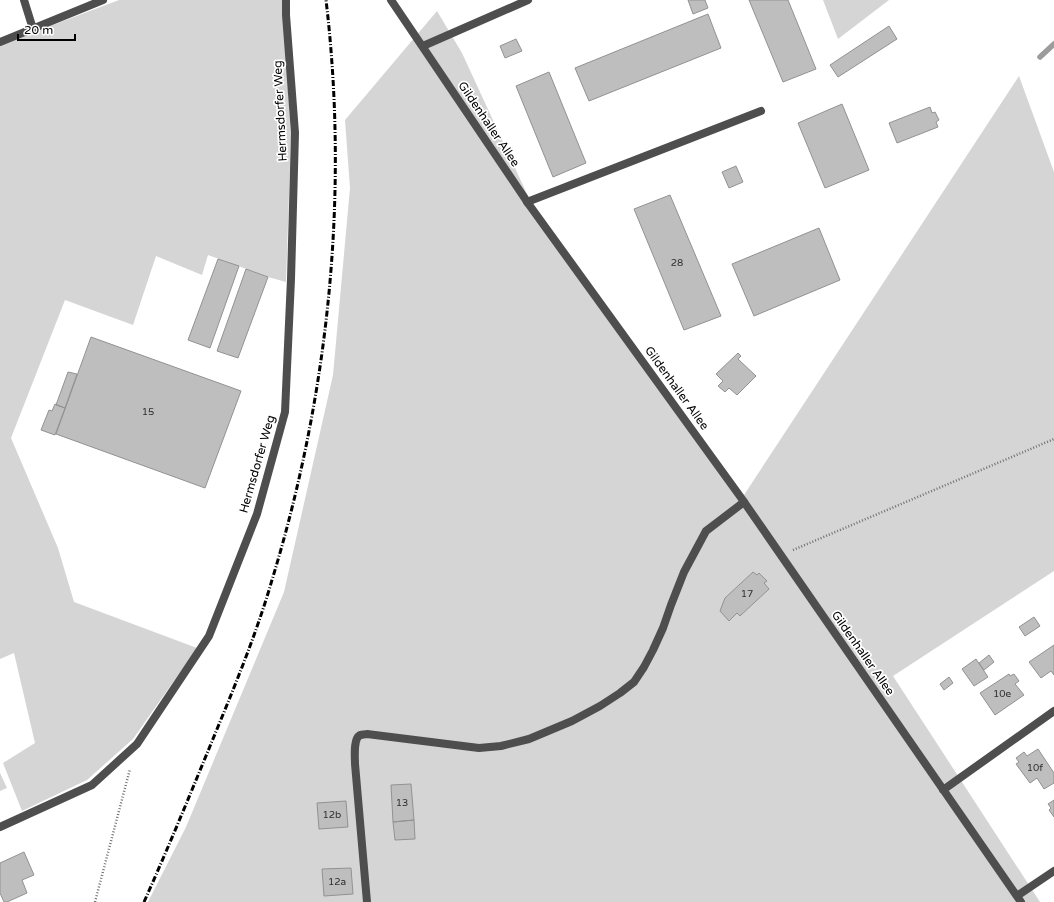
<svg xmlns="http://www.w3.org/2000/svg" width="1054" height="902" viewBox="0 0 1054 902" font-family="'Varela Round',sans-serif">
	<rect width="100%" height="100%" fill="#fff"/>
	<!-- green -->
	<path fill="#d5d5d5" d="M119 0H282L291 135 286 282 268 277 208 255 202 275 156 256 133 325 65 300 11 438 58 548 74 602 197 648 133 739 87 780 22 811 3 763 35 743 14 653 0 659V45Z
		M823 0H889L838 39Z
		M437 11 462 53 533 207 744 495 1019 76 1054 172V571L893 676 1040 902H148L186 827 284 592 333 375 350 188 345 120Z
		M0 773 7 788 0 791Z"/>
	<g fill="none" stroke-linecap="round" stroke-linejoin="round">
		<!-- stream -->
		<path stroke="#9c9c9c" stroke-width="5.5" d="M1040 57 1054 44"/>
	</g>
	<!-- building -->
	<path fill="#bebebe" stroke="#929292" d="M688 0H705L708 8 693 14Z
		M749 0H788L816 69 783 82Z
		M708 14 721 48 589 101 575 68Z
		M889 26 897 39 838 77 830 65Z
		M516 39 522 51 505 58 500 46Z
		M549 72 586 163 553 177 516 86Z
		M842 104 869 170 825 188 798 123Z
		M930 107 932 113 935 112 939 120 936 122 938 127 897 143 889 123Z
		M736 166 743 182 729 188 722 172Z
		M670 195 721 316 684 330 634 209Z
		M819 228 840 280 754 316 732 264Z
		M218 259 239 266 210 348 188 340Z
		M246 269 268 277 238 358 217 351Z
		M91 337 241 391 205 488 56 434Z
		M738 353 741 356 738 359 756 376 737 395 729 388 725 392 718 386 723 381 716 374Z
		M68 372 77 374 65 408 56 405Z
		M55 404 65 408 55 435 41 430 49 410 52 411Z
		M753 572 757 575 759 573 767 581 764 583 769 589 740 616 737 613 729 621 720 611 725 598Z
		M1034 617 1040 626 1025 636 1019 627Z
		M1054 645V675L1051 671 1041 678 1029 662Z
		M989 655 994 662 984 670 979 663Z
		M976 659 988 677 974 686 962 669Z
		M1009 674 1010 676 1014 674 1019 681 1015 684 1024 695 995 715 980 693Z
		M949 677 953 683 944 690 940 684Z
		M1038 749 1054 773V783L1044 789 1037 778 1030 783 1016 764 1019 762 1016 758 1024 752 1027 756Z
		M411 784 414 820 393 822 391 785Z
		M1054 800V817L1049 810 1051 808 1048 804Z
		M346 801 348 827 319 829 317 803Z
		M414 820 415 839 395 840 393 822Z
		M24 852 34 875 22 880 27 893 7 902H4L0 893V863Z
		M351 868 353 894 324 896 322 869Z"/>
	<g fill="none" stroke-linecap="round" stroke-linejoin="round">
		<!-- path -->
		<path stroke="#707070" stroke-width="2.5" stroke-dasharray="1 2" stroke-linecap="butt" d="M793 550 1054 439
			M95 902 130 769"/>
		<!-- lane -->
		<path stroke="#4e4e4e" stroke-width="8" d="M423 46 528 0
			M527 202 761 111
			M367 902 355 764C355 757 353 739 360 735 361 735 366 734 367 734L479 748 501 746 529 739 572 721 600 706 620 693 634 682 644 667 653 650 663 628 671 605 684 572 706 531 744 502"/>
		<!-- street -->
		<path stroke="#4e4e4e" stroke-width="8" d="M24 0 33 29
			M391 0 530 206 742 499 1021 902
			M0 42 103 0
			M943 790 1054 711
			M0 827 92 785 137 744 209 636 257 514 285 412 291 279 295 133 286 15V0
			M1017 896 1054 871"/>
		<!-- rail -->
		<path stroke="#000" stroke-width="3" stroke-dasharray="6 2 1 2" stroke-linecap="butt" d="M144 902C169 846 192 790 215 734 236 683 257 632 272 580 329 393 349 194 326 0"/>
	</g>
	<g text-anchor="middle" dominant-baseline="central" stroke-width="3.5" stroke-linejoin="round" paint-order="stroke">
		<!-- number labels -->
		<g font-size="10" fill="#303030">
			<text x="677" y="263">28</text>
			<text x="148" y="412">15</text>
			<text x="747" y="594">17</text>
			<text x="1002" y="694">10e</text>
			<text x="1035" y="768">10f</text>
			<text x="402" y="803">13</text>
			<text x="332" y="815">12b</text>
			<text x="337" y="882">12a</text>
		</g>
		<!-- street labels -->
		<g font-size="12" fill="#000" stroke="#fff">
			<text transform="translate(280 111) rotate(-93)">Hermsdorfer Weg</text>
			<text transform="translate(489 124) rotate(56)">Gildenhaller Allee</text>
			<text transform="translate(677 388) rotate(54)">Gildenhaller Allee</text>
			<text transform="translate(257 464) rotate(-74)">Hermsdorfer Weg</text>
			<text transform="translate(863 653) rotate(55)">Gildenhaller Allee</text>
		</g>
	</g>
	<!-- scale -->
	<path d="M18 34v6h57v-6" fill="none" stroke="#000000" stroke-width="2"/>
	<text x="24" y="34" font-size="12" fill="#000000" stroke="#ffffff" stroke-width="3" paint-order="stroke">20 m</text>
</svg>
